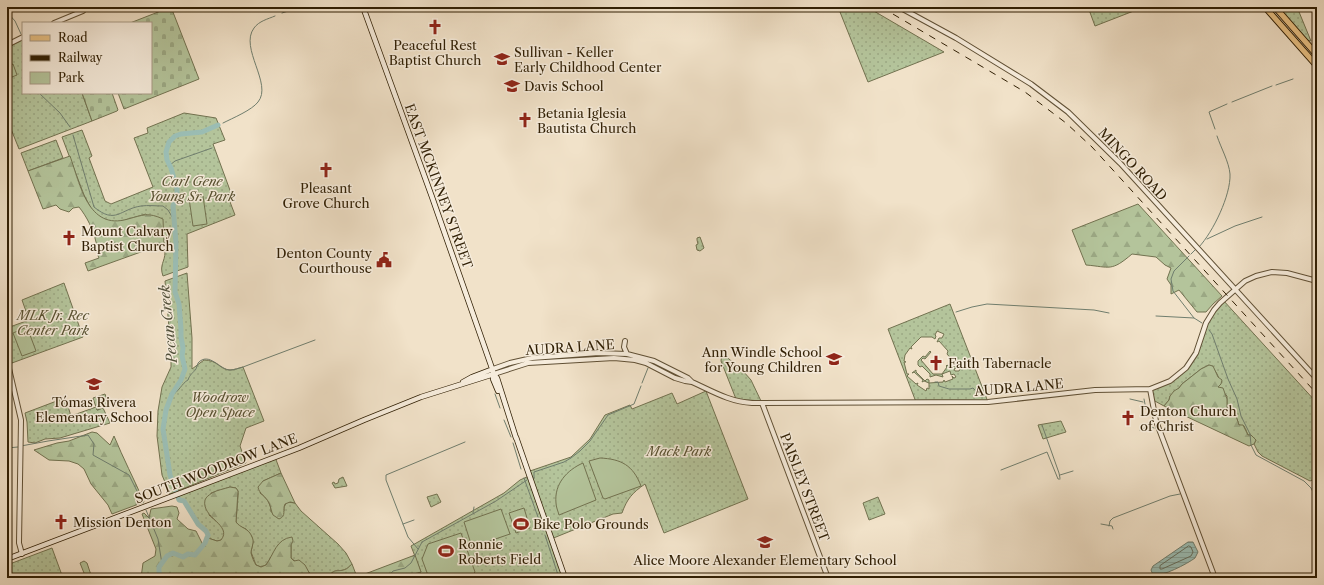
<svg xmlns="http://www.w3.org/2000/svg" width="1324" height="585" viewBox="0 0 1324 585" font-family="'Libre Caslon Text',serif">
	<defs>
		<pattern id="green-dots" width="8" height="8" patternUnits="userSpaceOnUse"><rect width="8" height="8" fill="#b4c49b"/><path d="M2 2h.1M6 6h.1" fill="none" stroke="#9ba884" stroke-width="1.8" stroke-linecap="round"/></pattern>
		<pattern id="forest-firs" width="22" height="20" patternUnits="userSpaceOnUse"><rect width="22" height="20" fill="#b4c49b"/><path d="M5 1l3.5 6h-7zM16 11l3.5 6h-7z" fill="#9ba884"/></pattern>
		<pattern id="cemetery-stones" width="16" height="16" patternUnits="userSpaceOnUse"><rect width="16" height="16" fill="#b4c49b"/><path d="M2 7V4a2 2 0 0 1 4 0v3zM10 15v-3a2 2 0 0 1 4 0v3z" fill="#9ba884"/></pattern>
		<pattern id="water-rules" width="6" height="5" patternUnits="userSpaceOnUse"><rect width="6" height="5" fill="#9bbeb5"/><path d="M0 2.5h6" fill="none" stroke="#86a39a"/></pattern>
	</defs>
	<rect width="100%" height="100%" fill="#f1e2c9"/>
	<filter id="stains"><feTurbulence type="fractalNoise" baseFrequency=".005" numOctaves="4"/><feColorMatrix values="0 0 0 0 .2 0 0 0 0 .09 0 0 0 0 .02 0 0 0 .5 -.17"/></filter>
	<radialGradient id="worn" r=".72"><stop offset=".6" stop-color="#630" stop-opacity="0"/><stop offset="1" stop-color="#630" stop-opacity=".3"/></radialGradient>
	<!-- green -->
	<path fill="url(#green-dots)" stroke="#727250" fill-rule="evenodd" d="M838 7H867L944 52 868 82Z
		M1088 7H1144L1095 26Z
		M1278 7H1297L1311 41 1307 40Z
		M23 39V93H82L92 121 19 149 7 119V48Z
		M184 113 216 118 225 140 213 144 231 193 227 194 235 215 187 234 188 267 163 276C159 265 165 262 165 252 164 240 151 224 146 214L118 222 108 221 99 217 92 210 84 195 62 137 82 130 92 156 89 158 105 201 111 204 153 187 134 138 148 133 147 128Z
		M56 140 63 158 28 171 21 153Z
		M700 237 704 248 700 251 697 250 696 245 698 244 697 240V238Z
		M187 273 192 338V369L204 360C218 360 220 370 230 370 234 370 239 368 243 367L264 421 246 428 240 446 246 463 170 494 162 475 157 436 158 411 162 387 171 367V351L165 281Z
		M64 283 83 337 12 363 7 350V328L29 320 22 300Z
		M1223 300 1317 403V478L1310 481 1262 456 1258 452 1254 444 1256 440 1251 435H1248L1244 426 1239 425 1237 419 1233 412H1227V396L1218 387 1220 385C1219 376 1216 370 1209 365L1201 369 1182 384 1179 388 1170 396 1169 400 1164 406 1153 400 1150 389 1170 381 1192 359 1206 323Z
		M950 304 988 402H916L888 329ZM937 331 944 334 942 338H939L937 342 939 341 948 351 947 354 960 369 959 371H955L954 369 956 368 955 366 951 368 947 365 946 366 947 367 942 374H933L921 360 923 358 925 359 931 352 930 351 925 357 923 356 918 361V365L920 367 922 366 930 374V377L936 375 943 377 942 374 950 371 951 375 954 374 956 377 954 378 952 376 953 379 945 382 944 380 943 382 929 383V380L927 379 925 381 916 372V370L912 373 914 372 923 380 922 382 924 381 929 383V389L927 388 926 391 917 385 918 383 916 384 907 376 909 374H907L904 362H906L904 361 905 355 910 348 912 349 911 347 921 337H932L935 339 936 336 935 335Z
		M722 353 743 371 751 380 761 401 736 399 721 361Z
		M706 391 748 499 664 533 645 484C632 493 627 499 622 513L613 514 551 539 563 578H400L421 572 411 546 504 493 520 480 529 476 530 471 571 457 590 439 605 415 630 405 632 409 672 393 677 404Z
		M62 399 66 400 71 416 96 407 97 410 103 408 110 423 60 438 45 439 35 443 28 442 27 422 25 413Z
		M1061 421 1066 432 1043 439 1038 425Z
		M275 457 281 473 263 481 260 493C267 498 271 504 271 512L284 511V507L287 502 295 503 301 511 338 544 346 553 352 564C352 564 347 569 346 569 338 573 334 567 328 578H312L309 572 291 558V545L276 549 266 565 261 567 256 565 251 552 253 542 252 537 246 529 239 526 236 522 238 496V491L236 488 230 487 211 493 209 515C216 522 230 529 222 540L217 541 208 538 207 532 198 524 184 501 179 500 178 495Z
		M343 477 347 486 335 488 332 483 334 482 335 484 338 483 339 479Z
		M437 494 441 502 431 507 427 497Z
		M878 497 885 514 869 520 863 503Z
		M52 548 63 578H7V565Z"/>
	<!-- forest -->
	<path fill="url(#forest-firs)" stroke="#727250" d="M70 156C80 184 88 231 128 219 143 215 148 212 163 219L164 245 163 244 88 271 85 263 99 258C96 252 98 248 96 242 93 229 87 217 79 207L73 208 69 212 60 209 56 205 43 209 28 171Z
		M1138 204 1222 296 1213 304 1206 312H1197L1179 290 1171 294V285L1167 279 1171 268 1165 265 1156 257 1132 254C1111 272 1110 267 1086 265L1072 230Z
		M1209 365 1213 366 1218 377 1222 380 1221 384 1218 387 1223 388 1227 399V412H1233L1236 416 1239 425H1243L1248 435H1251L1256 440 1254 444 1249 446 1164 406 1169 400 1170 396 1174 391 1179 388 1182 384 1201 369Z
		M92 432 97 433 110 445 114 436C123 458 134 479 144 502L112 514 108 505 91 484 84 469 78 464 69 461 49 460 34 450 57 443 69 441Z
		M281 473 295 503 290 502 285 504C282 510 287 516 279 519L273 515C271 511 271 507 269 503 266 496 259 494 258 487L263 481Z
		M230 487 236 488 238 491 236 522C240 528 249 528 252 537 255 542 251 548 251 553 252 557 254 562 256 565L261 567 266 565C274 554 276 539 292 537L293 541 291 545V558L294 561 299 560 305 565 312 578H141L143 563 155 556 156 549 142 514 144 513 149 518 151 509 172 506 177 507 179 513 177 519 188 529 196 531 203 545 208 538 217 541 221 540C233 525 201 518 205 500 206 497 209 495 212 493 217 490 224 489 230 487Z
		M415 555 421 572C395 581 357 579 328 578 334 567 338 573 346 569 347 569 352 564 352 564L357 577Z
		M84 561 87 563 92 578H86L80 563Z"/>
	<!-- cemetery -->
	<path fill="url(#cemetery-stones)" stroke="#727250" d="M171 7 199 79 124 109 118 93H151V23H130Z
		M82 93H112L118 110 117 111 92 121Z"/>
	<!-- pitch -->
	<path fill="#b4c49b" stroke="#727250" d="M13 64 17 75 7 79V67Z
		M203 196 207 224 193 226 189 198Z
		M27 327 36 351 22 356 13 333Z
		M105 394 109 406 97 410 93 398Z
		M600 458C621 459 633 465 641 486L605 499 603 498 589 461Z
		M583 463 596 500 559 515C558 511 556 507 556 503 554 484 567 470 583 463Z
		M524 508 530 528 516 533 509 513Z
		M501 509 510 534 472 547 464 522Z
		M461 533 475 572 472 576 468 578H429L422 559 428 544Z"/>
	<!-- water -->
	<path fill="url(#water-rules)" stroke="#707e6e" d="M1188 542H1193L1198 552 1195 558C1187 564 1162 577 1153 575L1151 570 1153 566Z"/>
	<g fill="none" stroke-linecap="round" stroke-linejoin="round">
		<!-- shore -->
		<path stroke="#666e5c" stroke-width="1" d="M1189 546 1191 547 1193 552 1191 556 1162 569H1160V566Z"/>
		<!-- stream -->
		<path stroke="#707e6e" stroke-width="1" d="M7 12 15 21 21 34
			M282 13 301 7
			M1276 85 1293 79
			M39 93 60 113 70 127
			M1232 102 1272 86
			M223 123C233 118 252 110 258 102 273 84 239 48 254 28 259 21 268 19 275 16
			M1215 129 1209 112 1227 104
			M73 135 94 207C116 225 120 209 141 206 148 205 156 206 163 206L168 210 174 220
			M170 165 175 161 212 148
			M1207 239 1235 226 1262 217
			M1199 247C1213 232 1231 195 1230 174 1229 162 1221 148 1217 136
			M1191 254 1195 250
			M1189 256 1174 271 1171 279 1173 291 1194 318
			M956 312 972 307 987 304 1094 310 1109 313
			M1156 316 1194 318 1202 323
			M1209 330 1212 334 1228 379 1237 399 1241 416 1250 434 1251 445 1256 455 1304 481 1311 488 1317 500
			M935 382H938L939 386 949 389H970L973 388 975 390
			M642 383 648 368
			M495 394 500 408
			M171 396C179 392 182 383 188 380 190 374 193 373 196 369 196 369 198 363 198 363 209 351 220 370 230 370 234 370 239 368 243 367L315 340
			M1130 399 1143 402
			M1144 399 1146 409
			M504 420 511 437
			M1042 425 1059 473 1060 478
			M1140 430 1149 426 1154 428
			M513 443 521 469
			M21 446 48 441 88 435 94 444 93 455 129 475 143 503
			M7 448 18 447
			M1001 470 1047 452 1058 479H1060
			M1060 475 1073 471
			M524 478 543 531
			M534 478V472L564 462 571 458 580 451 590 441 608 415 634 404 641 386
			M146 510 158 539 162 564
			M473 513 474 507
			M403 524 414 520
			M1101 524 1112 526 1113 529
			M1109 526 1110 521 1113 518 1170 496 1180 494
			M545 535 559 578
			M418 549 408 537 386 480V475L465 442
			M387 578 393 571 405 568 411 563 422 542 496 501 527 480"/>
		<!-- river -->
		<path stroke="#9bbeb5" stroke-width="5" d="M162 578 159 572V567L167 556 173 553 183 557 188 554 195 555 205 543 208 535 206 531 198 524 184 501 179 500 170 475 163 429 166 410 172 394 181 380 185 369 182 356 183 348 181 337V329L179 304 175 292 176 243 173 206 177 196V189L171 168 167 160 166 152 169 142 175 136 181 134 202 132 218 125"/>
		<defs>
			<path id="tertiary" d="M899 7 956 38 1018 76 1031 84 1068 112 1120 163 1317 379
				M54 23 83 11 82 7
				M7 45 23 37
				M625 341 624 347 627 354
				M7 360 21 420 19 543 22 554
				M493 369 510 363 532 358 599 353 627 354 654 361 688 378 692 382C712 391 730 402 752 403L988 402 1095 390 1150 389 1170 381 1186 368 1196 353 1206 323 1214 310 1220 303 1245 281 1256 276 1272 272 1287 273 1317 281
				M494 374 528 363 614 358 635 360 646 363 675 378 685 381 692 382
				M1150 389 1156 421 1215 578
				M762 403 828 578"/>
			<path id="secondary" d="M363 7 432 197 494 374 497 378 516 438
				M494 374 493 379 498 391
				M463 382 472 377 493 369
				M516 437 565 578
				M7 559 299 448 364 420 421 397 494 374"/>
			<path id="primary" d="M1265 7 1317 66
				M1275 7 1317 55"/>
		</defs>
		<!-- tertiary casing -->
		<use href="#tertiary" stroke="#605035" stroke-width="6"/>
		<!-- secondary casing -->
		<use href="#secondary" stroke="#301f04" stroke-width="6"/>
		<!-- primary casing -->
		<use href="#primary" stroke="#301f04" stroke-width="7"/>
		<!-- tertiary -->
		<use href="#tertiary" stroke="#f6ecdc" stroke-width="4"/>
		<!-- secondary -->
		<use href="#secondary" stroke="#f6ecdc" stroke-width="4.5"/>
		<!-- primary -->
		<use href="#primary" stroke="#e8c184" stroke-width="5"/>
		<!-- rail -->
		<path stroke="#301f04" stroke-width="1" stroke-dasharray="7 7" stroke-linecap="butt" d="M881 7 1025 92 1066 123 1092 147 1317 394"/>
	</g>
	<!-- icons -->
	<defs>
		<symbol id="church-bare" viewBox="-9 -9 18 18"><path d="M-1.2-6h2.4v3.5h3.3v2.4h-3.3V6h-2.4V-.1h-3.3v-2.4h3.3Z" fill="#8f2418" stroke="#f6ecdc" stroke-width="2.5" paint-order="stroke"/></symbol>
		<symbol id="school-bare" viewBox="-9 -9 18 18"><path d="M0-5L7-2L0 1L-7-2ZM-4 1L0 2.5L4 1V4Q0 6-4 4Z" fill="#8f2418" stroke="#f6ecdc" stroke-width="2.5" paint-order="stroke"/></symbol>
		<symbol id="civic-bare" viewBox="-9 -9 18 18"><path d="M-.6-6.5H3V-4.5H.6V-3L4-1V1h2V6H-6V1h2V-1L-.6-3ZM-1.2 2.5V6h2.4V2.5Z" fill="#8f2418" stroke="#f6ecdc" stroke-width="2.5" paint-order="stroke"/></symbol>
		<symbol id="stadium-bare" viewBox="-9 -9 18 18"><path d="M0-5a6.5 5 0 1 0 0 10a6.5 5 0 1 0 0-10ZM-3.5-1.8h7v3.6h-7Z" fill="#8f2418" stroke="#f6ecdc" stroke-width="2.5" paint-order="stroke"/></symbol>
	</defs>
	<g fill-rule="evenodd">
		<use href="#church-bare" x="424" y="16" width="22" height="22"/>
		<use href="#school-bare" x="491" y="48" width="22" height="22"/>
		<use href="#school-bare" x="501" y="75" width="22" height="22"/>
		<use href="#church-bare" x="514" y="109" width="22" height="22"/>
		<use href="#church-bare" x="315" y="159" width="22" height="22"/>
		<use href="#church-bare" x="58" y="227" width="22" height="22"/>
		<use href="#civic-bare" x="373" y="249" width="22" height="22"/>
		<use href="#school-bare" x="823" y="348" width="22" height="22"/>
		<use href="#church-bare" x="925" y="352" width="22" height="22"/>
		<use href="#school-bare" x="83" y="373" width="22" height="22"/>
		<use href="#church-bare" x="1117" y="407" width="22" height="22"/>
		<use href="#church-bare" x="50" y="511" width="22" height="22"/>
		<use href="#stadium-bare" x="510" y="513" width="22" height="22"/>
		<use href="#school-bare" x="754" y="531" width="22" height="22"/>
		<use href="#stadium-bare" x="435" y="540" width="22" height="22"/>
	</g>
	<g text-anchor="middle" dominant-baseline="central" stroke-width="3" stroke-linejoin="round" paint-order="stroke">
		<!-- poi labels -->
		<g font-size="13" fill="#301f04" stroke="#f6ecdc" text-anchor="start">
			<text x="435" y="45" text-anchor="middle">Peaceful Rest<tspan x="435" dy="15">Baptist Church</tspan></text>
			<text x="514" y="52">Sullivan - Keller<tspan x="514" dy="15">Early Childhood Center</tspan></text>
			<text x="524" y="86">Davis School</text>
			<text x="537" y="113">Betania Iglesia<tspan x="537" dy="15">Bautista Church</tspan></text>
			<text x="326" y="188" text-anchor="middle">Pleasant<tspan x="326" dy="15">Grove Church</tspan></text>
			<text x="81" y="231">Mount Calvary<tspan x="81" dy="15">Baptist Church</tspan></text>
			<text x="372" y="253" text-anchor="end">Denton County<tspan x="372" dy="15">Courthouse</tspan></text>
			<text x="822" y="352" text-anchor="end">Ann Windle School<tspan x="822" dy="15">for Young Children</tspan></text>
			<text x="948" y="363">Faith Tabernacle</text>
			<text x="94" y="402" text-anchor="middle">Tómas Rivera<tspan x="94" dy="15">Elementary School</tspan></text>
			<text x="1140" y="411">Denton Church<tspan x="1140" dy="15">of Christ</tspan></text>
			<text x="73" y="522">Mission Denton</text>
			<text x="533" y="524">Bike Polo Grounds</text>
			<text x="458" y="544">Ronnie<tspan x="458" dy="15">Roberts Field</tspan></text>
			<text x="765" y="560" text-anchor="middle">Alice Moore Alexander Elementary School</text>
		</g>
		<!-- street labels -->
		<g font-size="13" fill="#301f04" stroke="#f6ecdc">
			<text transform="translate(1133 164) rotate(47)">MINGO ROAD</text>
			<text transform="translate(439 186) rotate(70)">EAST MCKINNEY STREET</text>
			<text transform="translate(570 347) rotate(-4)">AUDRA LANE</text>
			<text transform="translate(1019 387) rotate(-5)">AUDRA LANE</text>
			<text transform="translate(216 468) rotate(-21)">SOUTH WOODROW LANE</text>
			<text transform="translate(805 487) rotate(69)">PAISLEY STREET</text>
		</g>
		<!-- park labels -->
		<g font-size="13" font-style="italic" fill="#585131" stroke="#f6ecdc">
			<text x="192" y="181">Carl Gene<tspan x="192" dy="15">Young Sr. Park</tspan></text>
			<text x="53" y="315">MLK Jr. Rec<tspan x="53" dy="15">Center Park</tspan></text>
			<text x="220" y="397">Woodrow<tspan x="220" dy="15">Open Space</tspan></text>
			<text x="679" y="451">Mack Park</text>
		</g>
		<!-- water labels -->
		<g font-size="14" font-style="italic" fill="#504f39" stroke="#f6ecdc">
			<text transform="translate(168 324) rotate(-96)">Pecan Creek</text>
		</g>
	</g>
	<!-- margin -->
	<rect width="1324" height="585" fill="none" stroke="#f1e2c9" stroke-width="24"/>
	<rect x="8" y="8" width="1308" height="569" fill="none" stroke="#301f04" stroke-width="2"/>
	<rect x="12" y="12" width="1300" height="561" fill="none" stroke="#301f04"/>
	<!-- legend -->
	<rect x="22" y="22" width="130" height="72" fill="#f6ecdc" stroke="#a79a86"/>
	<rect x="30" y="35" width="20" height="6" fill="#e8c184" stroke="#a79a86"/>
	<text x="58" y="42" font-size="12" fill="#301f04">Road</text>
	<rect x="30" y="55" width="20" height="6" fill="#301f04" stroke="#a79a86"/>
	<text x="58" y="62" font-size="12" fill="#301f04">Railway</text>
	<rect x="30" y="72" width="20" height="12" fill="#b4c49b" stroke="#a79a86"/>
	<text x="58" y="82" font-size="12" fill="#301f04">Park</text>
	<rect width="100%" height="100%" filter="url(#stains)"/>
	<rect width="100%" height="100%" fill="url(#worn)"/>
</svg>
